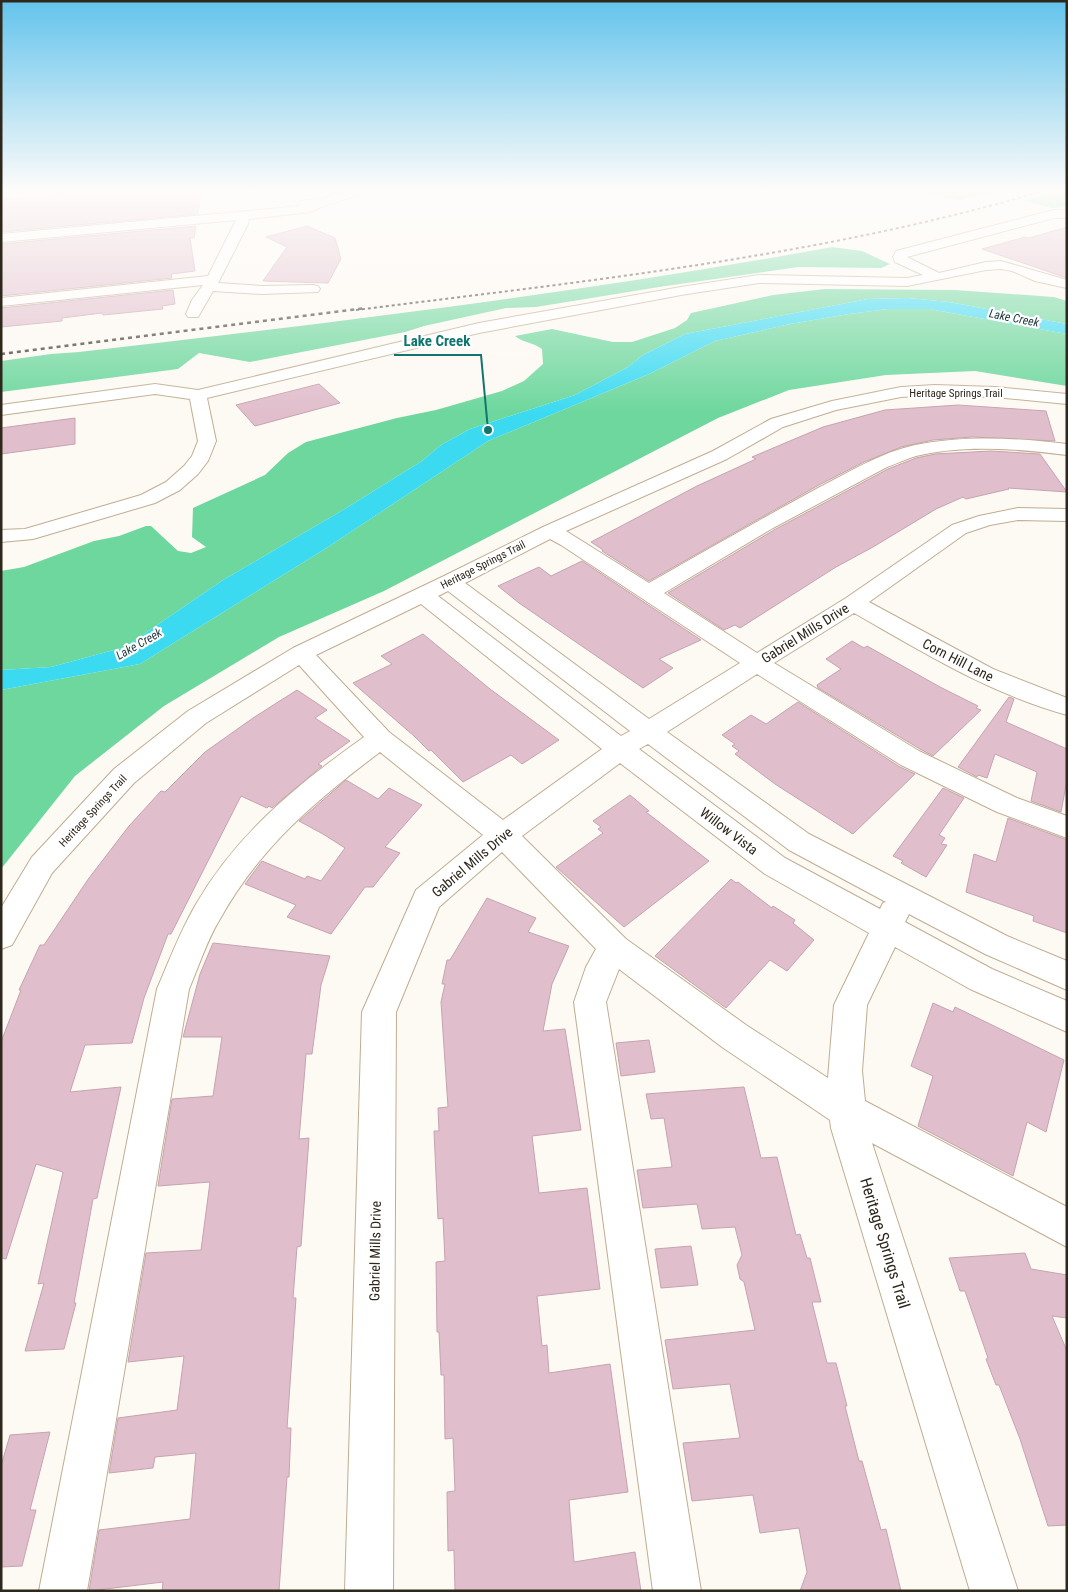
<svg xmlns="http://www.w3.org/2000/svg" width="1068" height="1592" viewBox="0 0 1068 1592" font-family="'Roboto Condensed',sans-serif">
	<rect width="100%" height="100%" fill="#fdf9f3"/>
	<!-- forest -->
	<path fill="#6dd79d" d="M917 191H1001L959 200Z
		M1067 191V207L1052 208 1023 200Z
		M832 247 862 251 890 264 881 268 798 267 659 287 536 307 506 308 424 326 405 332 250 362 199 353 178 369 1 392V361L51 354 79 352C331 323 582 293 832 247Z
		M825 289 955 290 1054 297 1067 301V324L949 302 908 298 868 299 685 334 643 355 628 367 575 395 470 429 441 445 422 461 343 510 223 580 125 647 51 667 1 670V571L24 567 94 541 119 536 146 526H151L178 551 191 553 206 547 192 537 193 508 265 475 288 453 306 442 397 418 436 410 502 391 524 381 543 364 542 349C533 342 523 343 515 336L552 329 613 342H632L675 328 687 320 691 313 773 295Z
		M888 309H929L1067 334V386L975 371 886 375 789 390 718 418 384 591 279 637 164 706 75 776 1 869V690L140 664 328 547 488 441 649 374 715 341 790 324 849 314Z"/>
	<!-- water -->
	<path fill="#3bdaf1" d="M908 298 949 302 1067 324V334L929 309H888L849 314 790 324 715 341 649 374 488 441 328 547 140 664 1 690V670L51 667 125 647 223 580 343 510 422 461 441 445 470 429 575 395 628 367 643 355 685 334 868 299Z"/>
	<!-- building -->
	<path fill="#e1becc" stroke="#c6a3b1" d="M84 191H201L198 214 1 232V199Z
		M196 226 194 238H190L195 271 171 274 172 278 1 296V244Z
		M307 226 335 238 341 259 328 283 263 281 287 247 266 237Z
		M1067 227V278L982 249 1025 237 1029 238Z
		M173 290 175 304 162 306 163 309 103 315 102 313 62 318V321L1 327V308Z
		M319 384 340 403 255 426 236 405Z
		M958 405 1046 411 1055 441 972 437 933 440 901 447 864 462 817 486 649 581 602 551 603 550 591 542 697 486 756 459 752 457 823 427 885 410Z
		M75 418V444L1 454V428Z
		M991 451 1040 454 1067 492 1008 488 1009 489 966 499 963 497 936 509 873 547 836 567 740 628 735 625 724 630 668 593 774 530 888 469 916 458 935 454Z
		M582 561 701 640 659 659 673 668 643 688 519 603 498 586 539 567 551 576Z
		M423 634 490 689 559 740 522 764 511 755 463 782 431 750 429 751 414 736 353 683 392 664 381 656Z
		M852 641 864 648 867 646 940 687 978 706 976 708 981 710 933 756 920 749 818 688 817 685 841 669 826 659Z
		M297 690 327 710 315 718 350 741 318 764 322 766 272 808 269 806 267 808 241 796 171 934H168L144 998 132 1043 85 1045 70 1092 121 1087 97 1198 93 1199 74 1303H76L64 1349 25 1351 44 1283 38 1284 63 1172 36 1164 6 1259 1 1258V1042L21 990H19L40 945H44L89 878 129 826 161 791 165 792 205 752 253 718Z
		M1009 697 1014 699 1006 722 1067 749V780L1061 812 1031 801 1037 772 995 754 987 778 978 775 977 777 958 767Z
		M798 702 900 767 915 774 853 834 775 784 735 754 739 751 732 746 735 744 722 735 751 715 766 724Z
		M346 780 378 799 389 788 422 805 385 847 400 853 373 887H365L331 934 287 917 296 905 245 884 262 861 305 879 307 876 321 881 345 848 323 834 299 821Z
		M943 788 964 798 939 835 945 838 941 844 947 845 926 877 901 863 903 861 893 856Z
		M630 795 649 811 646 812 709 861 624 927 556 867 603 833 598 829 601 827 593 821Z
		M1008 818 1067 840V933L1033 921 1034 916 966 892 974 854 996 862Z
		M731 879 736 883 738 882 772 908 773 906 795 920 793 923 814 940 787 971 770 960 726 1008 655 956Z
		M487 898 536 918 528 932 569 946 552 984 543 1031 565 1029 581 1130 532 1136 539 1193 587 1188 600 1289 537 1296 542 1346 547 1345 549 1373 610 1364 628 1492 569 1500 574 1562 635 1552 641 1591H455L454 1550 448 1551 447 1492 455 1491 453 1438 445 1439 444 1375H441L439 1332H437L436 1262 445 1261 443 1218 438 1219 434 1131H439L438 1108 448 1107 441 1002 445 984H442L447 960H450Z
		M213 943 330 956 321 985 312 1054H306L304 1080 299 1139 309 1138 301 1246 297 1247 293 1298H296L287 1428H291L289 1477H287L279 1591H162L163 1582 89 1591 99 1530 190 1519 196 1453 155 1457 153 1468 109 1473 118 1418 177 1410 184 1356 128 1362 146 1253 201 1250 210 1182 158 1186 172 1099 213 1096 222 1037H183L200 974Z
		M933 1003 953 1012 955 1007 1064 1060 1046 1132 1027 1122 1013 1176 918 1126 933 1076 911 1066Z
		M649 1040 655 1072 621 1076 616 1043Z
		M744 1087 761 1158 777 1157 796 1235 800 1234 807 1258H810L821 1302H812L827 1363H836L847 1406H845L859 1461H862L881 1530 886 1529 901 1591H800L807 1572 799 1528 760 1533 753 1495 692 1501 683 1443 740 1438 730 1384 673 1389 665 1340 755 1330 744 1282 740 1279 737 1265 742 1255 735 1227 702 1229 697 1204 643 1208 637 1170 672 1167 664 1118 651 1119 646 1094Z
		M691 1246 698 1285 661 1288 655 1249Z
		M1025 1253 1031 1269 1067 1275V1318L1052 1316 1067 1351V1525L1048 1526 1020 1439 999 1385H996L986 1359 988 1358 965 1291H960L949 1258Z
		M50 1432 30 1510H36L22 1566 1 1567V1466L10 1435Z"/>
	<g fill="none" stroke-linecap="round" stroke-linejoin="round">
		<defs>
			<path id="minor" d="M348 191H367L365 193 326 205 310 212 249 219 248 224 218 283 262 286 313 285 318 286 320 289 318 292 262 294 213 291 198 317H188L186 314 192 300 203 285 1 306V298L208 276 236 220 1 242V234L291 207 300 206 298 204 300 201 321 199Z
				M1054 210H1067V218H1054L907 257 939 273 986 262 1001 261 1067 280V288L1035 281 1012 271 1001 269 986 270 907 286 759 283 681 295 479 333 207 398 216 441 208 461 198 474 180 490 155 503 33 539 1 542V530L25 529 141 495 166 482 184 466 192 456 198 441 190 399 155 394 1 415V405L155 384 198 390 479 323 681 287 759 275 907 278 923 275 895 262 893 257 896 251Z
				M935 385 995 387 1067 394V404L995 397 935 395 901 397 836 410 783 427 727 459 566 531 649 583C705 551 761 519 818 488 849 472 880 453 915 445 965 435 1016 438 1067 444V455C1018 449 964 444 916 456 906 459 896 464 887 467L773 528 664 593 757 653 846 598 952 525 979 516 1018 508 1067 509V521L1018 520 990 525 966 533 869 602 993 669 1067 698V715C990 694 923 652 854 613L774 663 919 751 1017 798 1067 816V838L997 812 901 765 757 674 667 732 809 834 1007 936 1067 961V990L985 954 909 914 905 922 992 969 1067 1001V1032L970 989 895 947 867 1005 862 1071 865 1101 1067 1207V1247L872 1143 1018 1591H970L831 1128 830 1120 722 1047 619 969 606 1002 701 1591H653L574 1002 586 967 596 949 502 852 439 907 396 1012 393 1591H345L362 1012 416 890 483 835 380 752C315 801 260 847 220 919 207 940 199 966 189 989L87 1591H39L157 989C169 961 180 932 195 906 236 834 298 784 364 737L299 665 206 723 134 783 52 873 12 945 1 949V908L32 857 114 769 188 711 293 648 442 577 543 527 713 451 771 419 832 401 901 387ZM550 539 561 545 740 663 649 719 465 583ZM448 591 630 731 621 736 438 596ZM421 604 602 749 503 820 389 732 316 655ZM648 744 789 850 886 902 883 903 880 909 785 858 639 749ZM620 763 765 874 869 933 834 1005 828 1078 746 1025 626 939 522 836Z"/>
		</defs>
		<!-- minor casing -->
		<use href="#minor" stroke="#c0ad91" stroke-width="2"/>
		<!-- minor -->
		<use href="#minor" fill="#fff" fill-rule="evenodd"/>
		<!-- rail-far1 -->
		<path stroke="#443d32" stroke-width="2" stroke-dasharray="3 3" stroke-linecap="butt" d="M356 310C586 281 819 257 1043 191"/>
		<!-- rail -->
		<path stroke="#443d32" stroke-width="2.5" stroke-dasharray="4 4" stroke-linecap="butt" d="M1 354 366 308"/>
	</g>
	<!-- sky -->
	<linearGradient id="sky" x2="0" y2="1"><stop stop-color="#63c3ec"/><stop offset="0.46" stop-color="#fefcfa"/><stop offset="1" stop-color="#fefcfa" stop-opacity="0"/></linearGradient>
	<rect width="1068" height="414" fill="url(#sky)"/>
	<g text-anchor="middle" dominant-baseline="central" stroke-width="4.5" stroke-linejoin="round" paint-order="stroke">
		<!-- far-street labels -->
		<g font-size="11" fill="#2e271c" stroke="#fff">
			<text x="956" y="393">Heritage Springs Trail</text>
			<text transform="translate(483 565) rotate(-27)">Heritage Springs Trail</text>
			<text transform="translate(93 811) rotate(-47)">Heritage Springs Trail</text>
		</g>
		<!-- far-water labels -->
		<g font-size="12" font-style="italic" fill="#253e43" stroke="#fff">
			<text transform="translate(1014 318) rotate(11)">Lake Creek</text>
			<text transform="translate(139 644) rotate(-30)">Lake Creek</text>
		</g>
		<!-- street labels -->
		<g font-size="14" fill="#2e271c" stroke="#fff">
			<text transform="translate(805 633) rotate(-32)">Gabriel Mills Drive</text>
			<text transform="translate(958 660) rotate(27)">Corn Hill Lane</text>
			<text transform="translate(729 831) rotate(37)">Willow Vista</text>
			<text transform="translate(472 862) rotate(-40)">Gabriel Mills Drive</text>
			<text transform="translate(375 1251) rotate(-89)">Gabriel Mills Drive</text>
		</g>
		<!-- near-street labels -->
		<g font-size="16" fill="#2e271c" stroke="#fff">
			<text transform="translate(885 1243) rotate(73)">Heritage Springs Trail</text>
		</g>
	</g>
	<!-- callouts -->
	<path fill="none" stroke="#0f766e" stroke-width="2" d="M488 430L481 355H394"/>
	<circle fill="#0f766e" stroke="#fff" stroke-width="2" cx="488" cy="430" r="5"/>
	<g font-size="15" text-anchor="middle" font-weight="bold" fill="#0f766e" stroke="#fff" stroke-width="4.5" stroke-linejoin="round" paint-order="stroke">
		<text x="437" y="346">Lake Creek</text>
	</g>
	<!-- border -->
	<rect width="1068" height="1592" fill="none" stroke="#2e271c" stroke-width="5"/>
</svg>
